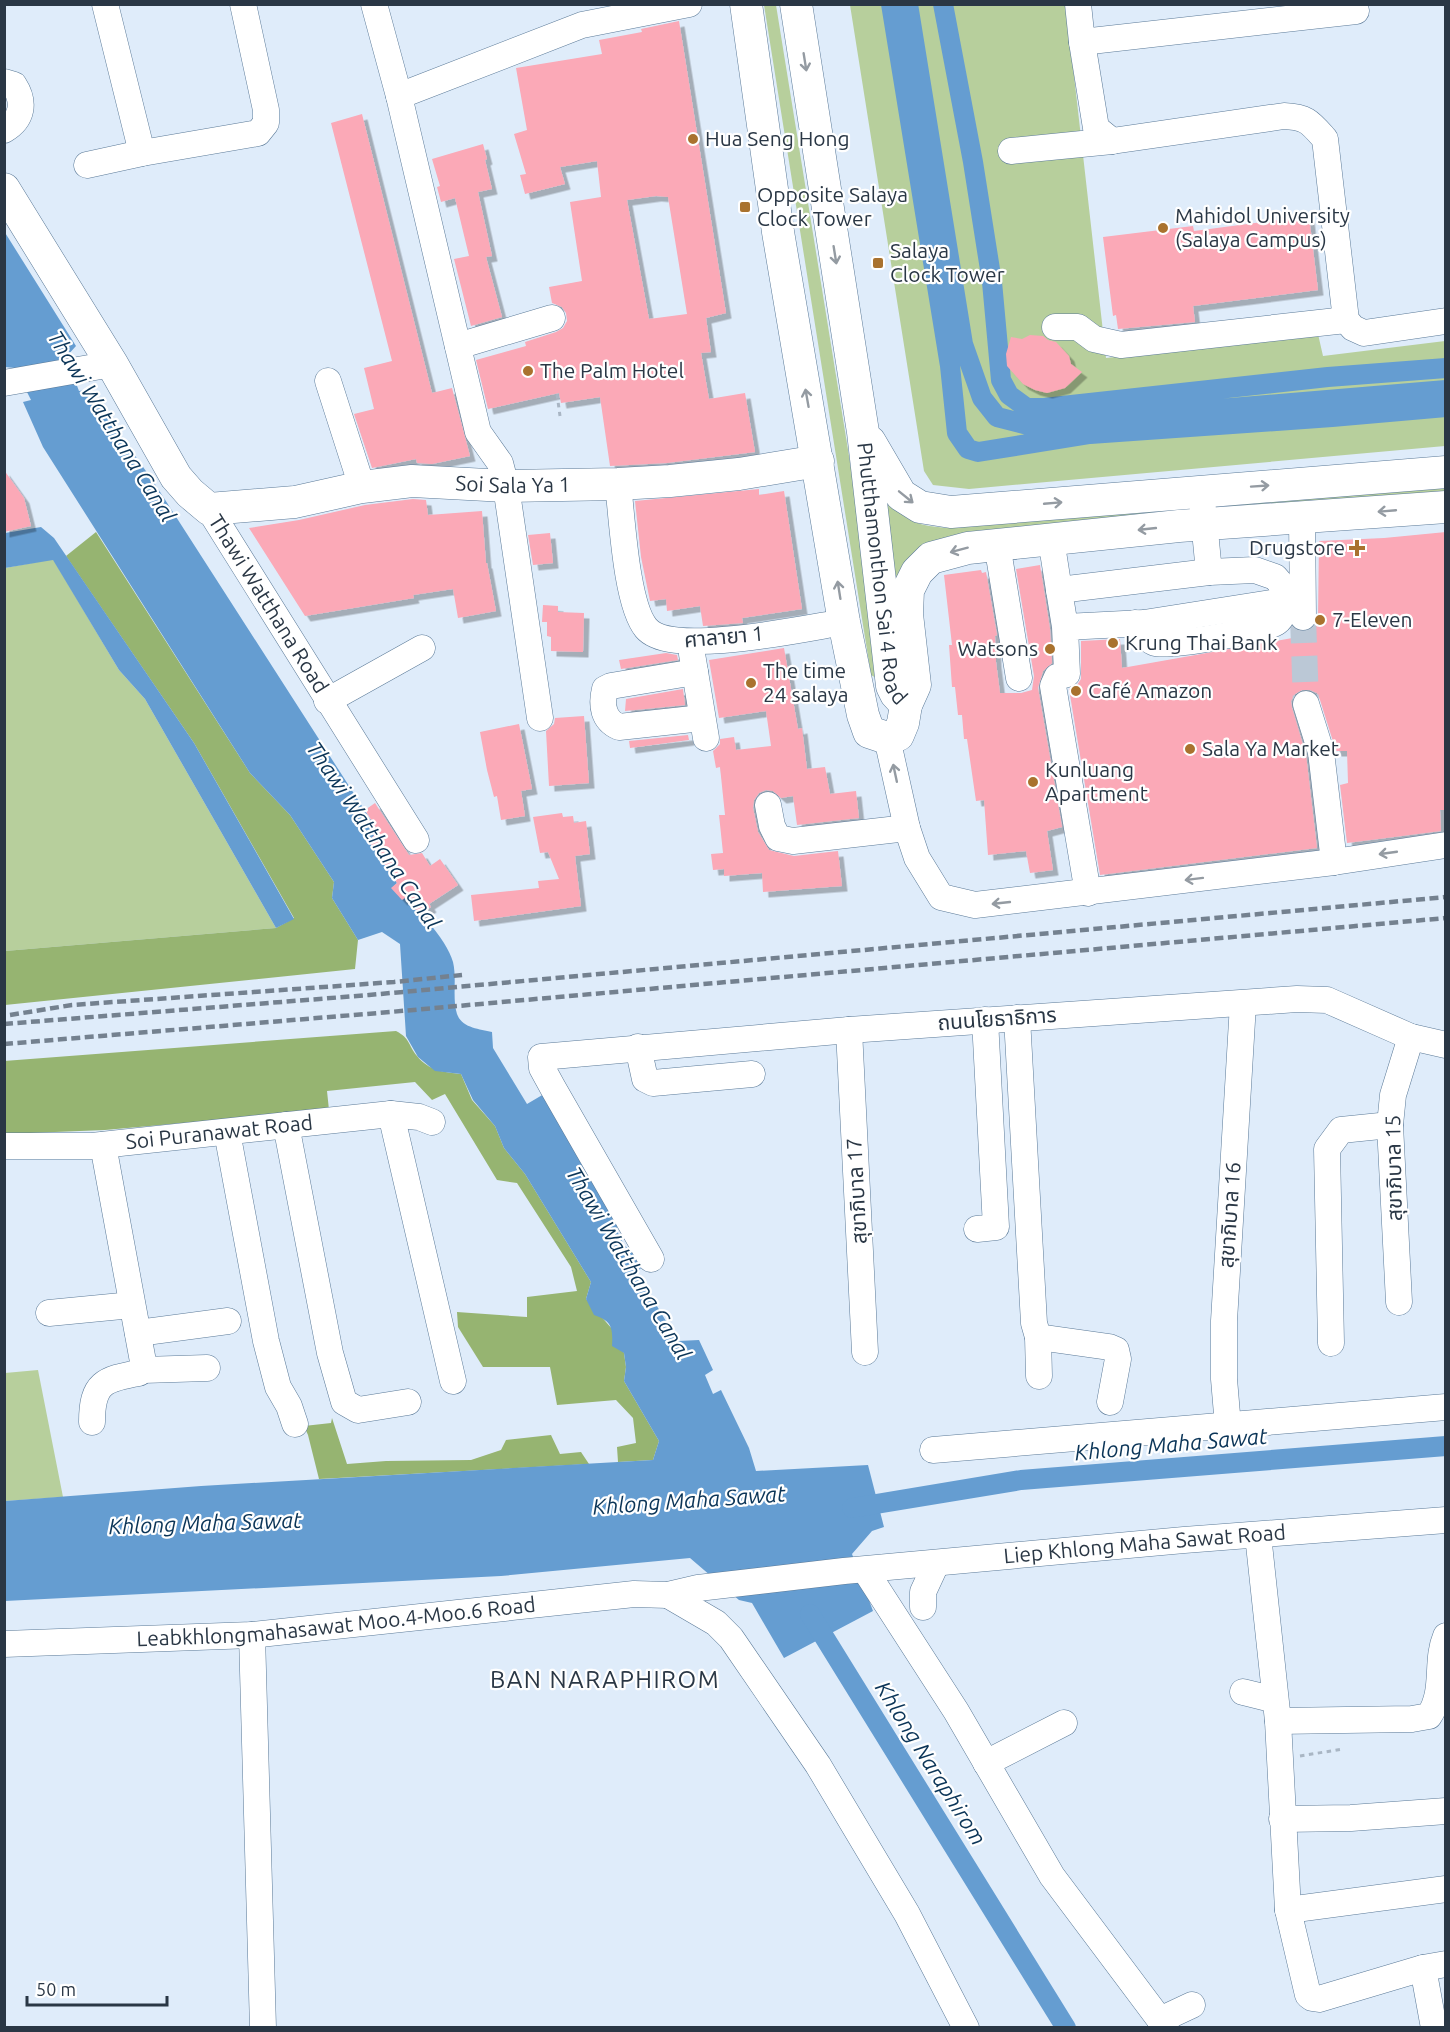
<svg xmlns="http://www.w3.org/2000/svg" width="1450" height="2032" font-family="Ubuntu,'Noto Sans Thai',sans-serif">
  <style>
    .green { fill: #b7cf9c }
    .forest { fill: #96b471 }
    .water { fill: #659dd1 }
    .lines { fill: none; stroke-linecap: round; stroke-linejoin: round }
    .canal { stroke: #659dd1; stroke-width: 20 }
    .building { fill: #fba9b7; fill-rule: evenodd; filter: url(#shadow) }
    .minor-tunnel { stroke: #bbc8d6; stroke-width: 26; stroke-dasharray: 26 13; stroke-linecap: butt }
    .minor-casing { stroke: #5b7a98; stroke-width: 27 }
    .major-casing { stroke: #5b7a98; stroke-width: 33 }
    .path { stroke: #a9b6c4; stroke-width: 3; stroke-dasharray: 4.5 4.5; stroke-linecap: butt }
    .minor { stroke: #fff; stroke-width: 26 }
    .major { stroke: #fff; stroke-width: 32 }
    .rail { stroke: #74818f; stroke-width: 4.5; stroke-dasharray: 9 4.5; stroke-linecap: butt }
    .oneway { stroke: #949ba2 }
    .poi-dot { fill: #a9722e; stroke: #fff; stroke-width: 2 }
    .labels { text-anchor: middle; stroke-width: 4.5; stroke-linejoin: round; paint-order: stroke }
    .poi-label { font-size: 21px; fill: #2a3745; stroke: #fff; text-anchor: start }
    .street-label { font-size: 21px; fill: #2a3745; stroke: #fff }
    .water-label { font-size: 22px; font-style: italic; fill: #0b3558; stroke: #fff }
    .quarter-label { font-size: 24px; letter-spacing: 1.5px; fill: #2a3745; stroke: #fff }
  </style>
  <defs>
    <filter id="shadow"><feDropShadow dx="5.5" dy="5.5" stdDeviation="0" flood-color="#0004"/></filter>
  </defs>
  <rect width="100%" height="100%" fill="#dfecfa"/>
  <path class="green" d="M764 5H776L884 672 878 679 871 675Z
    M850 5H1066L1106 358 1318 334 1323 356 1445 341V446L969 489 933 485 924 471Z
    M1445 483V495L1227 510 1225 504Z
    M885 488C901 520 911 525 947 528L1177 502 1184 507V512L950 536 931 542 915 553 898 595 886 532Z
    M53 559 119 670 145 699 276 928 5 951V568Z
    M38 1370 63 1497 5 1501V1373Z"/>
  <path class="forest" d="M96 532 250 773 290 815 334 882 332 898 358 940 355 969 5 1005V951L276 928 294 918 194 743 66 556Z
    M396 1031C410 1038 408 1045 417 1056 429 1071 444 1072 461 1074L472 1100 495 1126 504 1148 525 1174 591 1282 586 1299 613 1330 624 1353 626 1367 624 1381 659 1441 653 1460 618 1462 617 1447 636 1443 633 1418 616 1400 557 1405 550 1367H483L458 1327 457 1312 527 1317V1297L577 1291 571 1267 517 1183 497 1180 445 1094 432 1100 415 1082 327 1091 329 1110 105 1130 5 1134 4 1061Z
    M332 1418 347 1464 386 1461 471 1460 501 1450 506 1440 551 1435 560 1454 581 1452 589 1464 319 1479 308 1435 304 1426 331 1423Z"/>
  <path class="water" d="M4 231 76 346 66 357 79 391 92 389 116 429 153 481 378 831 369 841 397 883 392 888C412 901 447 939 453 962 457 979 452 998 457 1014 462 1028 479 1029 492 1032L493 1048 527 1104 544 1094 620 1223 616 1229 624 1245 645 1263 637 1273 678 1341 699 1340 713 1370 705 1375 713 1394 721 1390 749 1448 756 1471 868 1465 884 1527 872 1531 852 1554 873 1611 784 1658 752 1603 739 1600 690 1558 501 1576 5 1601V1501L201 1486 653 1460 659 1441 624 1381 626 1367 624 1353 612 1346C613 1328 612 1321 594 1315L586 1299 591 1282 525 1174 504 1148 495 1126 473 1100 461 1074 435 1071 418 1057 406 1036 400 944 382 932 358 940 332 898 334 882 290 815 250 773 43 447 23 402 31 400 15 368 5 367Z
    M41 527 54 538 194 743 294 919 276 928 145 699 119 670 53 560 5 568V533Z"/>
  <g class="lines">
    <path class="canal" d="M891 4 950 366 957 433 968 449 978 452 1090 434 1332 417 1446 407
      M908 4 963 344 982 398 997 417 1028 425 1446 390
      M943 4 973 162 992 282 1001 380 1009 395 1027 408H1044L1328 377 1446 368
      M852 1508 1021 1480 1446 1446
      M810 1614 1066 2028"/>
  </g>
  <path class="building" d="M679 21 726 313 706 318 711 352 701 353 709 399 745 393 755 452 667 463 610 466 600 397 561 403 559 393 488 409 476 360 526 346 525 342 556 332 563 328 567 321 566 313 562 307 552 303 549 287 582 281 570 202 601 197 597 161 560 167 565 184 525 194 520 175 526 174 514 134 527 130 516 68 602 54 599 40 642 32 641 29ZM656 196 668 197 687 314 649 319 627 200Z
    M362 114 432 393 452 388 470 456 432 464 417 463 416 459 372 468 354 414 374 409 364 368 392 361 331 123Z
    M483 144 487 159 485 160 492 189 478 192 492 256 486 257 502 317 471 326 454 259 469 256 455 198 441 202 437 187 440 186 432 159Z
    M1309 216 1318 290 1193 306 1195 322 1118 329 1116 315 1113 316 1103 237 1193 226 1194 231Z
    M1030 335 1043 336 1048 340 1056 342 1069 356 1071 364 1082 372 1065 388 1047 393 1035 390 1023 384 1007 366 1006 354 1011 337 1022 339Z
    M4 470 24 498 31 526 4 532Z
    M759 489V495L784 491 802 609 742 618 743 623 703 626 700 606 667 611 666 599 650 601 641 557 635 501Z
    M413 499 426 500 428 515 482 511 486 563H487L496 611 458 618 453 589 413 595 414 598 305 616 249 528 299 520 365 505Z
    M1446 532V810H1440L1441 831 1347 843 1340 785 1348 783 1347 751H1336L1320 700 1317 693 1310 690H1302L1295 694 1291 701 1292 708 1306 755 1317 848 1100 875 1069 689 1077 685 1081 679V641L1120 639 1122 668 1298 637 1297 630 1304 632 1311 630 1316 625 1318 617 1319 541 1384 538Z
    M550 533 553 563 533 565 528 535Z
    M1040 565 1050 629 1052 663 1043 671 1038 688 1062 827 1047 831 1053 870 1030 873 1026 851 988 855 984 800 976 801 967 739H964L962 715H958L955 687H952L949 645H952L944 575 981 570 982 573 986 572 997 635 995 636 996 662 1000 693H1021L1032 690 1034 676 1016 569Z
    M543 605 558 606V612L584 613 583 652 551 651V637L547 636V622H542Z
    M784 648 798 729 802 728 807 769 825 767 830 794 856 791 859 818 797 825 793 796 781 798 773 791 766 790 759 793 754 800 753 808 758 832 769 850 794 856 838 851 842 886 763 892 762 873 724 876V869L713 870 711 854 723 853 719 815H725L720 767 716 768 713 751 720 744V739L734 737 736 750 771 746 766 711 719 718 709 660Z
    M666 653 677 655 678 660 621 669 619 660Z
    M683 689 685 705 625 711 626 699Z
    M584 716 589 783 549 786 546 731 554 724 555 718Z
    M519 724 532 789 521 791 525 816 501 820 497 796 494 797 487 770 480 732Z
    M688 735 689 740 630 748 629 741Z
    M375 803 409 855 422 853 430 866 440 859 458 885 429 904 431 907 419 914 406 897 402 900 391 888 397 883 369 841 378 831 365 810Z
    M562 813 563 817 573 816 574 823 586 821 590 854 575 856 581 906 474 921 471 895 539 888 538 881 559 879 548 852 540 853 533 817Z"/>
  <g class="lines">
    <path class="minor-tunnel" d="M1303 617 1306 704"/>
    <defs>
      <g id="minor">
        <path d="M105 4 142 153"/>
        <path d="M374 4 399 96 478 432 500 463 506 486 540 718"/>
        <path d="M1078 4 1082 42 1096 128 1112 141"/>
        <path d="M1082 42 1356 11"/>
        <path d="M4 82 14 85C25 102 23 119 4 130"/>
        <path d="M399 96 582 25 689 4"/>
        <path d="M1011 151 1112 141 1284 116C1307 117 1310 122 1325 139L1346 320 1353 328 1364 333 1446 321"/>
        <path d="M87 165 142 153 258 133 266 123V110L243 4"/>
        <path d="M1055 327H1078L1094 339 1121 345 1346 320"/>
        <path d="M458 346 552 318"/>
        <path d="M328 381 362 487"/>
        <path d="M4 383 112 364"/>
        <path d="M618 484C622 517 626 604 646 628 671 658 806 628 844 622"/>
        <path d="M1201 490 1209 572"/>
        <path id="s1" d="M209 509 416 840"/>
        <path d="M1302 518 1303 617"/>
        <path d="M1051 539 1059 590"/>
        <path d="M997 544 1019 678"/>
        <path d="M1135 623C1141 631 1145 639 1155 643 1167 647 1266 631 1277 622 1284 617 1283 609 1284 601"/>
        <path d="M1065 627 1144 623 1284 601 1282 585 1275 577 1255 570 1209 572 1059 590 1065 627 1067 674 1057 677 1053 686 1088 893"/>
        <path d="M692 654 706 738"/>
        <path d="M695 672 611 686 605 689C601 705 603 720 619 727L702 718"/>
        <path d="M327 701 422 648"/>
        <path d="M1306 704 1321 752 1334 862"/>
        <path d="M887 738 907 828 917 858 941 897 975 905 1334 862 1446 845"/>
        <path d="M768 805 772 826 778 838 793 841 907 828"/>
        <path d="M1017 1018 1034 1323 1038 1337 1109 1347 1116 1350 1118 1359 1110 1402"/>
        <path d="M849 1030 865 1352"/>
        <path d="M638 1047 645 1079 653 1083 752 1074"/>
        <path d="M391 1114 453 1381"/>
        <path d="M286 1125 330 1353 344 1402 358 1410 408 1402"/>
        <path d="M227 1132 266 1341 278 1387 289 1406 295 1424"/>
        <path id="s2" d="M4 1146H92L391 1114 419 1117 432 1122"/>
        <path d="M977 1229 996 1227 985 1020"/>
        <path d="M651 1259 553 1088 542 1068 541 1057 849 1030 1297 999 1327 1000 1411 1037 1446 1045"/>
        <path d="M1399 1302 1390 1125 1393 1095 1411 1037"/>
        <path d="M49 1313 132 1305"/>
        <path d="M138 1333 228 1321"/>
        <path d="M1038 1337 1039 1376"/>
        <path d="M1331 1343 1327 1149 1341 1130 1390 1125"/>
        <path d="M143 1370 207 1368"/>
        <path d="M92 1422C92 1383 104 1379 139 1373L144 1367 103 1145"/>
        <path d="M1228 1426 1224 1379V1321L1243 1004"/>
        <path d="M933 1450 1446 1407"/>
        <path d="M1258 1535 1278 1721 1288 1910 1308 1995 1312 1998 1319 1999 1423 1968 1446 1964"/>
        <path d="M865 1570 956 1711 1052 1876 1166 2028"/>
        <path d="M668 1595 716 1623 731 1638 818 1765 907 1914 966 2028"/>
        <path d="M923 1607V1592L936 1564"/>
        <path d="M252 1635 263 2028"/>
        <path id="s3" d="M4 1644 252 1635 634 1594 668 1595 698 1588 844 1571 1184 1540 1446 1520"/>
        <path d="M1243 1692 1275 1700"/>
        <path d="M1278 1721 1412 1719 1429 1716C1446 1690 1435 1662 1446 1636"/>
        <path d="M986 1763 1064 1723"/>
        <path d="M1282 1819 1351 1818 1446 1811"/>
        <path d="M1288 1910 1446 1889"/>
        <path d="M1423 1968 1434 2028"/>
        <path d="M1160 2020 1192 2005"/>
      </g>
      <g id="major">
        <path d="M746 4 778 232 844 622 863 715 869 732 887 738 898 735 903 723 906 705 915 685 907 614 908 590 917 572 931 558 968 548 1179 526 1446 507"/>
        <path id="s4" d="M796 4 863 432 892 686 896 694 906 705"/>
        <path id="s5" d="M4 189 112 364 176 477 190 493 209 509 295 502 362 487 412 481 506 486 618 484 670 481 739 474 818 461"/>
        <path d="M870 442 901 495 920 507 951 512 1446 472"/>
      </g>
    </defs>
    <use href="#minor" class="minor-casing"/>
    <use href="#major" class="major-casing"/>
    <path class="path" d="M557 394 560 416
      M1300 1756 1343 1749"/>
    <use href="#minor" class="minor"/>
    <use href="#major" class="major"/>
    <path class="rail" d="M10 1015 72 1005 394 982 462 975
      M4 1024 369 995 1446 897
      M4 1044 390 1012 1446 918"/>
  </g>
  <defs><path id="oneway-shaft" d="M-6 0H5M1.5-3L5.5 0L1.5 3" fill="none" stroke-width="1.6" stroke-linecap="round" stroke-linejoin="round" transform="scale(1.5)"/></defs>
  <g class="oneway">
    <use href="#oneway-shaft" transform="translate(805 62) rotate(81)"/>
    <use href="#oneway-shaft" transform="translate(835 255) rotate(81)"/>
    <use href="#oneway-shaft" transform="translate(807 398) rotate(-100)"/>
    <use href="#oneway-shaft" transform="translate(1260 486) rotate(-4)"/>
    <use href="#oneway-shaft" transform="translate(906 497) rotate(39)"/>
    <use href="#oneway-shaft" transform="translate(1053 503) rotate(-5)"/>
    <use href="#oneway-shaft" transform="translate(1387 511) rotate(175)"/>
    <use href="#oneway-shaft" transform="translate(1147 529) rotate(174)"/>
    <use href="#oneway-shaft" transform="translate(959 550) rotate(165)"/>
    <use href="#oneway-shaft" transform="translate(839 590) rotate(-99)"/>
    <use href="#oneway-shaft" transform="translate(895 773) rotate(-102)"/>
    <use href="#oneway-shaft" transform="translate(1388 853) rotate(172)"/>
    <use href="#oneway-shaft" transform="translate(1194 879) rotate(173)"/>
    <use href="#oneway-shaft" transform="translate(1001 903) rotate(174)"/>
  </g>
  <g class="poi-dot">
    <circle cx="693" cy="139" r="6"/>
    <rect x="739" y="201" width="12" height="12" rx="3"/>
    <circle cx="1163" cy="228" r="6"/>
    <rect x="872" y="257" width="12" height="12" rx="3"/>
    <circle cx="528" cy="371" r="6"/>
    <path d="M1354 539h6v6h6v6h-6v6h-6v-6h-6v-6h6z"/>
    <circle cx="1320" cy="620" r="6"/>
    <circle cx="1113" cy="643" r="6"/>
    <circle cx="1050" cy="649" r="6"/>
    <circle cx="751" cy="683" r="6"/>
    <circle cx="1076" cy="691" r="6"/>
    <circle cx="1190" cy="749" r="6"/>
    <circle cx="1033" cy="782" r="6"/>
  </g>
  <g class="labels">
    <g class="poi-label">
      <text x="705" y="146">Hua Seng Hong</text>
      <text x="757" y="202">Opposite Salaya<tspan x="757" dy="24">Clock Tower</tspan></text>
      <text x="1175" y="223">Mahidol University<tspan x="1175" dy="24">(Salaya Campus)</tspan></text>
      <text x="890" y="258">Salaya<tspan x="890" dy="24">Clock Tower</tspan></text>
      <text x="540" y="378">The Palm Hotel</text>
      <text x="1345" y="555" text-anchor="end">Drugstore</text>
      <text x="1332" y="627">7-Eleven</text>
      <text x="1125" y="650">Krung Thai Bank</text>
      <text x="1038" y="656" text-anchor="end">Watsons</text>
      <text x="763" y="678">The time<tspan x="763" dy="24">24 salaya</tspan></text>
      <text x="1088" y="698">Café Amazon</text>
      <text x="1202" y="756">Sala Ya Market</text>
      <text x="1045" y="777">Kunluang<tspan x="1045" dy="24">Apartment</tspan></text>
    </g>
    <g class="street-label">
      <text dy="7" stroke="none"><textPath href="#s5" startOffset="688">Soi Sala Ya 1</textPath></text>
      <text dy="7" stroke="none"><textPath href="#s4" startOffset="576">Phutthamonthon Sai 4 Road</textPath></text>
      <text dy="7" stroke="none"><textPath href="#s1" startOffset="112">Thawi Watthana Road</textPath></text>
      <text transform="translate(724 637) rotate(-5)" y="7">ศาลายา 1</text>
      <text transform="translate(997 1019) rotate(-4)" y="7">ถนนโยธาธิการ</text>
      <text dy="7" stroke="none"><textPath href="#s2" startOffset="216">Soi Puranawat Road</textPath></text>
      <text transform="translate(1394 1168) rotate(-91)" y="7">สุขาภิบาล 15</text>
      <text transform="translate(857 1191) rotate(-93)" y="7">สุขาภิบาล 17</text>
      <text transform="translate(1230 1215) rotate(-86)" y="7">สุขาภิบาล 16</text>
      <text dy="7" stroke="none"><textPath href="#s3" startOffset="1146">Liep Khlong Maha Sawat Road</textPath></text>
      <text dy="7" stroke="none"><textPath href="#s3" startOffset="333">Leabkhlongmahasawat Moo.4-Moo.6 Road</textPath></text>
    </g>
    <g class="water-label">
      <text transform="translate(112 426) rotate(58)" y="8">Thawi Watthana Canal</text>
      <text transform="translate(374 835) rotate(56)" y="8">Thawi Watthana Canal</text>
      <text transform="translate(629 1263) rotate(59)" y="8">Thawi Watthana Canal</text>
      <text transform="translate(1171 1444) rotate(-5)" y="8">Khlong Maha Sawat</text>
      <text transform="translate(689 1500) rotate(-4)" y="8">Khlong Maha Sawat</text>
      <text transform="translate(205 1523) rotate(-2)" y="8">Khlong Maha Sawat</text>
      <text transform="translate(931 1763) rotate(58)" y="8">Khlong Naraphirom</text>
    </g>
    <g class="quarter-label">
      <text x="605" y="1688">BAN NARAPHIROM</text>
    </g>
  </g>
  <rect width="1450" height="2032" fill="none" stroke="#2a3745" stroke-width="12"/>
  <path d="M27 1996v9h140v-9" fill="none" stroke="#2a3745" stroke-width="3"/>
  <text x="36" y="1996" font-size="18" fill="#2a3745" stroke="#ffffff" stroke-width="4.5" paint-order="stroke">50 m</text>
</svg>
